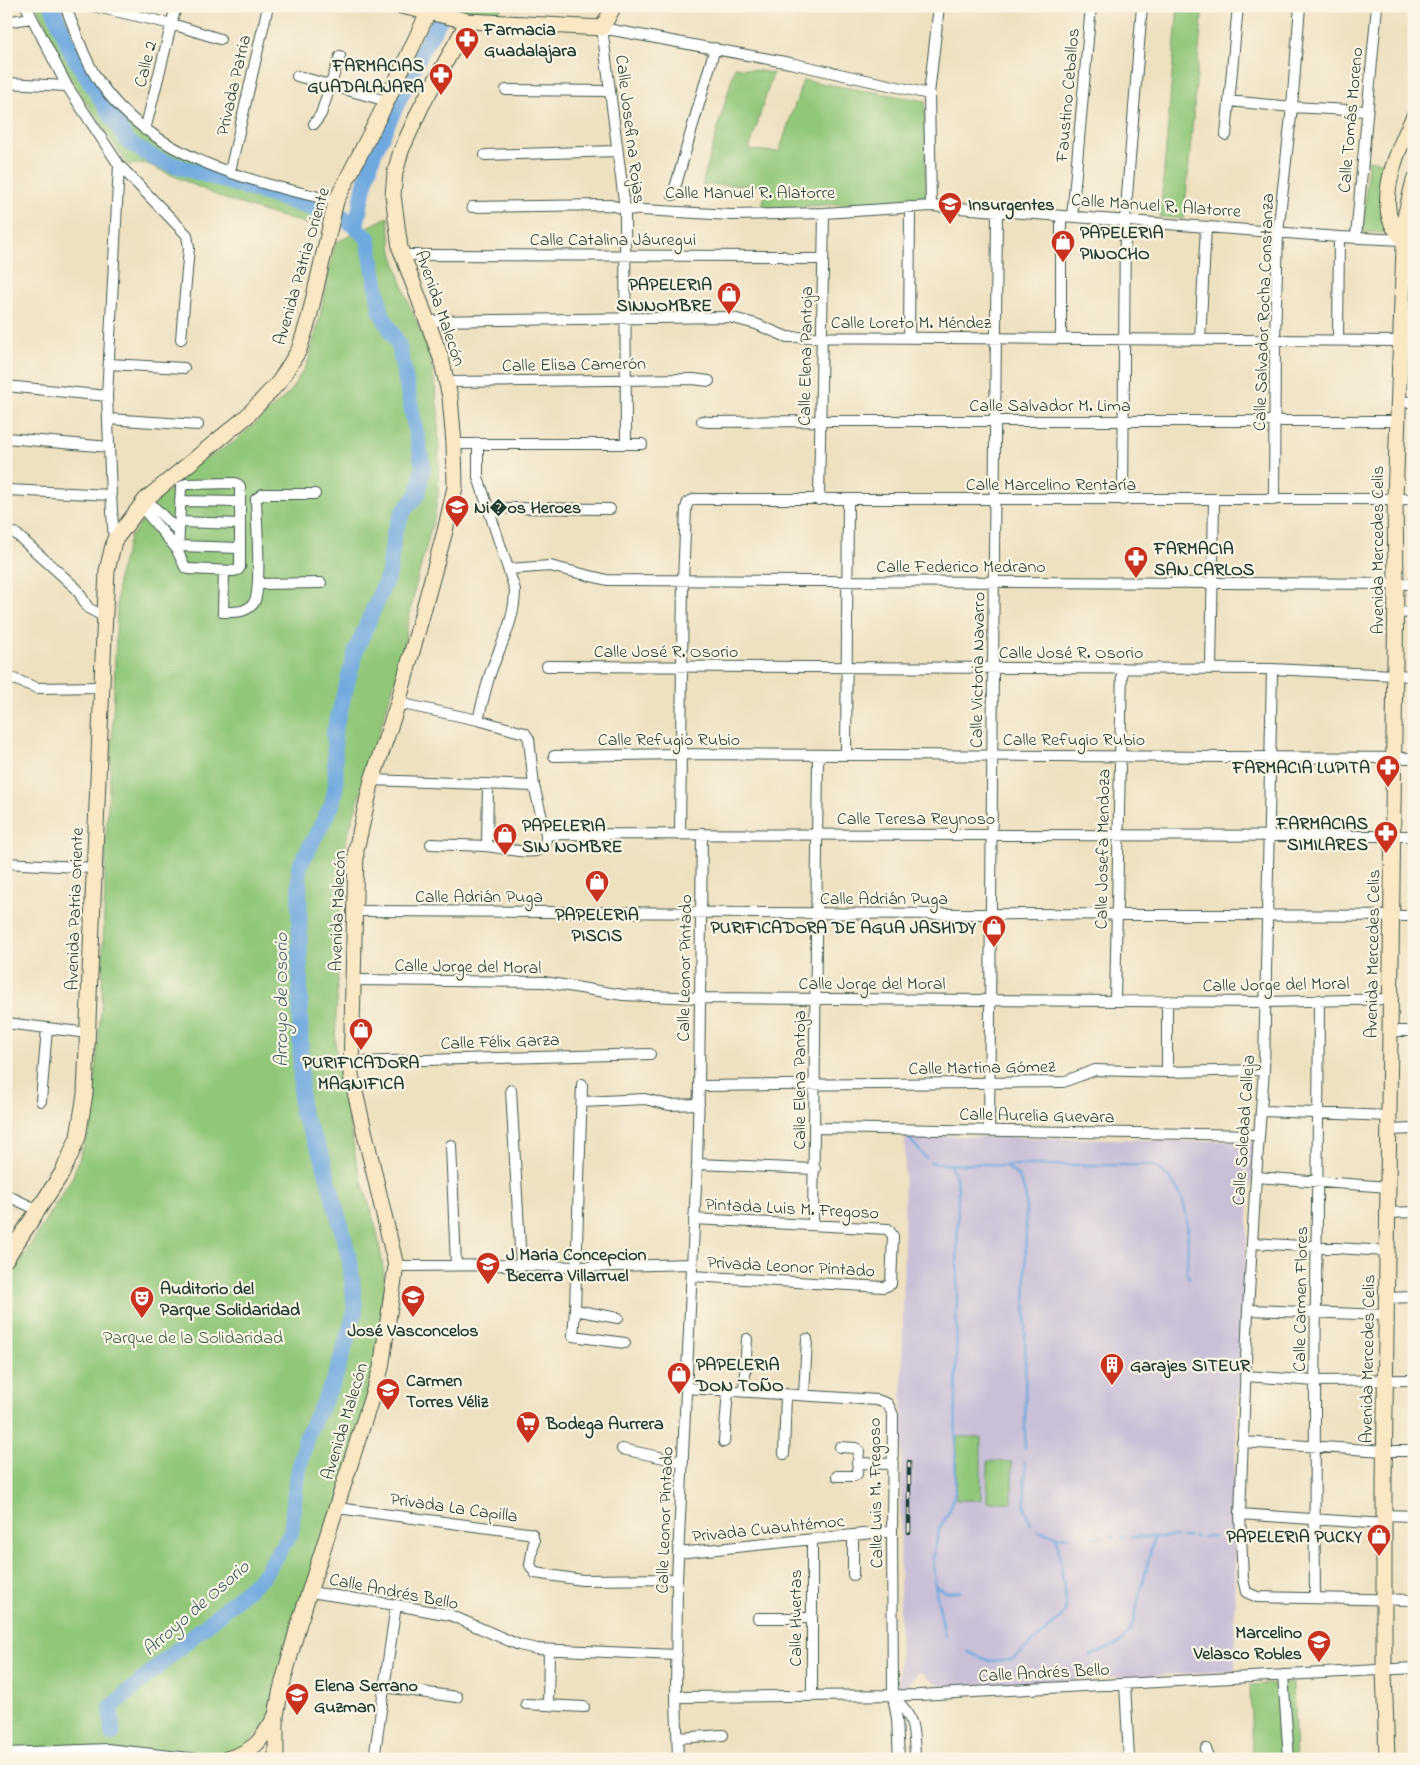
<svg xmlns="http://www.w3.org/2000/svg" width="1420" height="1765" font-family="'Indie Flower',sans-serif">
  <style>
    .industrial { fill: #c9bfd7 }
    .green { fill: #90c779; stroke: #588256 }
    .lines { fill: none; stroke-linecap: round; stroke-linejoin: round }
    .stream { stroke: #70a9df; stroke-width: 2.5 }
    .river { stroke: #70a9df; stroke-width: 16 }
    .street-casing { stroke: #3e5649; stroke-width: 12 }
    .secondary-casing { stroke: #3e5649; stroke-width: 17 }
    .street { stroke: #fff; stroke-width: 10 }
    .secondary { stroke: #fae7c3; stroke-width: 15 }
    .rail-casing { stroke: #1f3d34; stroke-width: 4.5 }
    .rail { stroke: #fcf5e5; stroke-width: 2.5; stroke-dasharray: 8; stroke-linecap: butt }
    .labels { text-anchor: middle; stroke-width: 4.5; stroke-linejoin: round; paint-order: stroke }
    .poi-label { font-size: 18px; font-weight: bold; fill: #1f3d34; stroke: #fcf5e5; text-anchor: start }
    .street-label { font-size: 18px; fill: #1f3d34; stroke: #fcf5e5 }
    .park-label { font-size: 18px; fill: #3b6045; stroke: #fcf5e5 }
    .water-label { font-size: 19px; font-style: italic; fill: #375d67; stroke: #fcf5e5 }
  </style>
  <rect width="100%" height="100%" fill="#fcf5e5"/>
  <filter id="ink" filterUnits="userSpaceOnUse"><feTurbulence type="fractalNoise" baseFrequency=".02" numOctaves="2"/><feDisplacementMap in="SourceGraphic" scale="10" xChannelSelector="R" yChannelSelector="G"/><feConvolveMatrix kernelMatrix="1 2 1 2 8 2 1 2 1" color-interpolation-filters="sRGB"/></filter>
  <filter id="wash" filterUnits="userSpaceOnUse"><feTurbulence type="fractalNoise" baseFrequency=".0096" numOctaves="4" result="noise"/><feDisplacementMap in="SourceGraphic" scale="20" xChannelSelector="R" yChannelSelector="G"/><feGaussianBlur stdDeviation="1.12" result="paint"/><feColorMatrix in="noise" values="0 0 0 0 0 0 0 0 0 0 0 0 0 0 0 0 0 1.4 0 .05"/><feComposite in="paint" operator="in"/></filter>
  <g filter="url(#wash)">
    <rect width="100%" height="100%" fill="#eee1c0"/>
    <path class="industrial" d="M905 1135 1258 1142 1249 1198 1234 1480 1235 1671 942 1687 919 1671 907 1688H899Z"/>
    <path class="green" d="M37 6H60L94 79 133 129 153 141 219 171 326 202 319 227 268 213 225 199 145 163 128 165 66 72Z
      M454 6H502L498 15 468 14 452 10Z
      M1178 6H1203L1184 219 1160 217Z
      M735 67 773 73 749 150 779 152 803 80 925 101 926 199 761 209 768 185H702Z
      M1368 160 1383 162C1378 186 1380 209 1385 233L1363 232Z
      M388 217 392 252 408 302 430 352 438 409 439 464 438 496 435 514 416 584 399 667 344 847 341 895 335 1044 356 1160 377 1232 382 1261 385 1280 383 1350 276 1716 232 1759H6V1284L73 1176 92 1121 102 994 106 834 112 744 118 578 130 538 159 499 200 462 233 443 290 392 308 362 320 316 335 243Z
      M957 1437H981V1500H956Z
      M988 1461 1012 1462V1502H987Z
      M1293 1683 1296 1759H1252L1250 1685Z"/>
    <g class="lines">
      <path class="stream" d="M907 1136 926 1158
        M930 1162C948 1167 969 1163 987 1164 994 1164 1001 1168 1007 1165H1151C1159 1167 1164 1173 1169 1178 1194 1204 1187 1242 1187 1274L1189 1278
        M1006 1167C1019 1173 1024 1185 1026 1199L1025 1447
        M1025 1463V1509L1031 1524
        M1038 1530 1057 1537 1070 1536
        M1092 1537H1105
        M1111 1537H1115
        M1121 1537H1125
        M1130 1537H1177
        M1182 1537H1188
        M1193 1537H1197
        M1202 1537H1214
        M936 1586 945 1592 960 1591
        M945 1636 935 1586 933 1558 939 1529 950 1510 955 1490 958 1186 955 1174 949 1164
        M968 1652 990 1661 1013 1659 1061 1618 1066 1608V1602L1057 1537
        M1090 1656 1120 1643 1131 1630 1154 1537"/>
      <path class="river" d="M52 6 71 52 128 142 156 159 318 210
        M356 227 364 187 374 153 424 47 448 6
        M112 1734 111 1707 263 1576 291 1533 296 1482 307 1435 335 1378 355 1312 350 1261 322 1156 301 1111 299 867 332 805 336 784 334 732 356 650 389 573 394 533 403 512 418 494 423 467 399 346 381 312 368 238 342 216"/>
    </g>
  </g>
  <g filter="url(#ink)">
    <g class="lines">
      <defs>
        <path id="street" d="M26 6 67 86 119 165 187 235 189 248 181 339
          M65 6C76 31 84 60 100 83 152 158 251 182 336 201
          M93 6 172 24 220 39
          M6 22 31 18
          M297 76 387 101
          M6 83 67 86
          M506 90 609 91
          M1229 101 1292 107 1367 111
          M314 124 321 114 340 56
          M145 130 176 6
          M1226 135 1238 6
          M485 155 617 151
          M230 171 268 6
          M673 195 715 48
          M931 206 929 94 939 6
          M472 207 610 205 625 209 731 215 824 213 931 206 1339 237 1404 240
          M1072 217 1091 6
          M1356 237 1377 6
          M403 255 783 256 790 259H823
          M427 321 729 317 756 324 787 337 1400 341
          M1400 325 1414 324
          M909 338 910 207
          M1061 339V216
          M1200 339 1206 227
          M1338 340 1339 237
          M109 364 184 368
          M447 382 693 379 709 381
          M6 386 107 396
          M1398 402H1414
          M108 419 198 425
          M702 421 708 422 820 421H1397
          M6 438 109 447
          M478 443V477L515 590C515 620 501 644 491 671 486 687 482 704 478 720
          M454 444H642
          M626 444 625 209 602 28 790 63 929 94
          M8 490 111 495
          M146 499 179 532
          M819 500 824 213
          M1123 500 1125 221 1142 6
          M1274 500 1275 340 1278 233 1292 107 1300 6
          M180 501 240 502
          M140 505 176 548 185 567 189 569 234 571 238 570 240 567V487L239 485 235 483 186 484 181 487 178 552
          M488 508 610 509
          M180 522 240 524
          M15 533 77 589 88 608 105 617
          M114 541 111 495 107 396 119 165
          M179 546 240 548
          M509 569 550 566 607 580 1414 584
          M224 571 223 612C234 612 245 613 253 604 263 593 256 517 256 499L263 494H315
          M258 584 321 583
          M1396 613 1414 612
          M547 666 1272 669 1414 676
          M1211 668 1214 500
          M1272 669 1264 1070 1256 1177 1248 1310 1240 1514 1243 1579 1246 1592 1257 1597 1414 1600
          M11 678 37 688 102 687
          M398 703 478 720 517 731 525 733 529 739 534 786 546 834C546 841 546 848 539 850 525 855 500 847 485 846 467 845 449 845 431 844
          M846 755 848 500
          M554 756 681 754 1414 758
          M372 780 534 786
          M680 833 683 581 686 508 688 502 695 499H1414
          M546 834 1414 836
          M487 846 488 784
          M6 863 94 868
          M355 911 1414 916
          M353 980 544 982 623 995 699 998 1266 1002 1391 999
          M1115 1001 1122 668
          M6 1023 88 1033
          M1390 1031H1414
          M352 1062 650 1054
          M1167 1072V1001
          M582 1084 575 1310 618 1318
          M699 1086 1063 1082 1095 1070 1167 1072 1264 1070
          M511 1090 521 1265
          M41 1101 47 1028
          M582 1102 645 1099 669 1105 699 1104
          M1261 1111 1389 1116
          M815 1128 1259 1135
          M989 1130 997 211
          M1389 1130 1414 1129
          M451 1145 456 1265
          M697 1164 815 1169
          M1256 1177 1388 1187
          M6 1195 38 1210
          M1388 1213 1414 1212
          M813 1225 818 755
          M1252 1243 1387 1251
          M396 1266 521 1265 576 1267 692 1264
          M692 1276 884 1287 891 1284 893 1236 888 1229 694 1219
          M1387 1298 1414 1297
          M575 1310 573 1336 625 1343
          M1248 1310 1386 1315
          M1245 1376 1315 1381 1414 1380
          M686 1388 877 1400 888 1404 893 1415 892 1531 893 1696 897 1719 899 1759
          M744 1391 747 1339
          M804 1395 807 1339
          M724 1442 728 1390
          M1242 1442 1385 1451H1414
          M622 1449 683 1462
          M784 1454 786 1394
          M857 1463 892 1464
          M837 1476H854L857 1474 859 1451 856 1448 840 1447
          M337 1508 527 1533 532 1534 534 1541 530 1565 535 1573 582 1580 677 1579
          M1240 1514 1384 1524
          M1384 1515 1414 1516
          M812 1540V1696
          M678 1553 892 1531
          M853 1575V1535
          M310 1592 396 1605 450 1615 519 1645 537 1649 677 1655
          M1315 1598C1313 1399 1318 1200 1319 1000
          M758 1618H811
          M1283 1675 1289 1759
          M1125 1684 1129 1759
          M384 1687 457 1697
          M893 1696C915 1717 914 1730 915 1759
          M676 1697 919 1695 1414 1668
          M526 1704 584 1707
          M548 1705 549 1651
          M678 1738 723 1735
          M1206 1749 1208 1759
          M6 1753 107 1749 198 1759
          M374 1759 396 1605
          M678 1759 676 1697 677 1579 697 1164 699 1086 702 833"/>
        <path id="secondary" d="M401 6 468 21 602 28 614 6
          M1404 240C1400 235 1395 230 1392 224 1378 193 1400 144 1414 116
          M6 1259 62 1173 70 1156 78 1137 85 1094 104 634 107 571 114 541 146 499 246 417 279 382 299 350 309 318 336 201 387 101 431 6
          M227 1759C255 1751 261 1741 275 1717
          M276 1759V1716L280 1693 297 1630 381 1368 396 1266 351 1075 356 850 372 780 398 703 445 531 455 487 454 444 450 397 441 358 400 248 393 195 395 173 401 151 421 107 468 21
          M1387 1759 1384 1670V1483L1396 585 1395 499 1405 217 1414 180"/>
      </defs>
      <use href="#street" class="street-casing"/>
      <use href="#secondary" class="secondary-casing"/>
      <use href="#street" class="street"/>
      <use href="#secondary" class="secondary"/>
      <defs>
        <path id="rail" d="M909 1532V1462"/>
      </defs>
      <use href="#rail" class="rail-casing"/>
      <use href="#rail" class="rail"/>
    </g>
  </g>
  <defs>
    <symbol id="pharmacy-pin" viewBox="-11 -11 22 30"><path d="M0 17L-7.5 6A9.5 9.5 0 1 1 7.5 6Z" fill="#c8321e" stroke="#fcf5e5"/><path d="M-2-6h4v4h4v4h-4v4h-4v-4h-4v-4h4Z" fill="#fff"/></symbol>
    <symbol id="school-pin" viewBox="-11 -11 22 30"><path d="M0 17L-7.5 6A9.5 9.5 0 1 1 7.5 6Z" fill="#c8321e" stroke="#fcf5e5"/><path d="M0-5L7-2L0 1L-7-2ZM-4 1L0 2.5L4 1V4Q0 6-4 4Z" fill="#fff"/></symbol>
    <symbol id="shop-pin" viewBox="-11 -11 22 30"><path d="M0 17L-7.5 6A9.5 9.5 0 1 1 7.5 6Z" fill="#c8321e" stroke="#fcf5e5"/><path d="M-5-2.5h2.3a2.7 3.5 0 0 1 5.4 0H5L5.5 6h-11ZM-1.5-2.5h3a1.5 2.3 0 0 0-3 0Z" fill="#fff"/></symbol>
    <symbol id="theatre-pin" viewBox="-11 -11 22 30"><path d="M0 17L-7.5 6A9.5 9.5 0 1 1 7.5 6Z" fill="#c8321e" stroke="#fcf5e5"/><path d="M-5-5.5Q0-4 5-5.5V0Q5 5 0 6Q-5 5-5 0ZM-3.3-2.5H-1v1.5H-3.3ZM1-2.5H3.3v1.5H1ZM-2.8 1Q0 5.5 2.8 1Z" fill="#fff"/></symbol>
    <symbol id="building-pin" viewBox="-11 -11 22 30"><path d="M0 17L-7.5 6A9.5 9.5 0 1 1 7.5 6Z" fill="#c8321e" stroke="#fcf5e5"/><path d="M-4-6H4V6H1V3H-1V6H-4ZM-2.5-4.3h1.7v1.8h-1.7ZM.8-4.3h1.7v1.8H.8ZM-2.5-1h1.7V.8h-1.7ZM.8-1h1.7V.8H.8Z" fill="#fff"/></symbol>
    <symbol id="supermarket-pin" viewBox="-11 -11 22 30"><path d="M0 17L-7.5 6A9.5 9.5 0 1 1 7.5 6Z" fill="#c8321e" stroke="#fcf5e5"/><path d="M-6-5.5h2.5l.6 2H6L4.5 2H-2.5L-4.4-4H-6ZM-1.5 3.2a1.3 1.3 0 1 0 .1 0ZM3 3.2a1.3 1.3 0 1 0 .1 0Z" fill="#fff"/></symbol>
  </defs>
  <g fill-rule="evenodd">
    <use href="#pharmacy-pin" x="453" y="25" width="28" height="38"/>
    <use href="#pharmacy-pin" x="427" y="61" width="28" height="38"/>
    <use href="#school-pin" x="936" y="190" width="28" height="38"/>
    <use href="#shop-pin" x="1049" y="228" width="28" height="38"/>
    <use href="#shop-pin" x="715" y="280" width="28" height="38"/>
    <use href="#school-pin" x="443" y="493" width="28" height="38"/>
    <use href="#pharmacy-pin" x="1122" y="544" width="28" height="38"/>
    <use href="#pharmacy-pin" x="1374" y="753" width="28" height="38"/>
    <use href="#pharmacy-pin" x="1372" y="819" width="28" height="38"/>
    <use href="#shop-pin" x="491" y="821" width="28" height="38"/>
    <use href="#shop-pin" x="583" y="868" width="28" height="38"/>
    <use href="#shop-pin" x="980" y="913" width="28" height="38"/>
    <use href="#shop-pin" x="347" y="1016" width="28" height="38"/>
    <use href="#school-pin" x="474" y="1250" width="28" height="38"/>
    <use href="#school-pin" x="399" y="1283" width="28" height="38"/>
    <use href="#theatre-pin" x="128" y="1284" width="28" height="38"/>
    <use href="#building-pin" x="1098" y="1351" width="28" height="38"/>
    <use href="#shop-pin" x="665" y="1360" width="28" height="38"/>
    <use href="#school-pin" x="374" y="1376" width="28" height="38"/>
    <use href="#supermarket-pin" x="514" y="1409" width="28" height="38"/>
    <use href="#shop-pin" x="1365" y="1522" width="28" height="38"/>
    <use href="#school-pin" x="1305" y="1628" width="28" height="38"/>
    <use href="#school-pin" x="283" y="1681" width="28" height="38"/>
  </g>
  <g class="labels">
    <g class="poi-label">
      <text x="484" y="35">Farmacia<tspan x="484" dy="21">Guadalajara</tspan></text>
      <text x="424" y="71" text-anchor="end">FARMACIAS<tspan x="424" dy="21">GUADALAJARA</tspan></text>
      <text x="968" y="210">Insurgentes</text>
      <text x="1080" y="238">PAPELERIA<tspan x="1080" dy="21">PINOCHO</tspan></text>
      <text x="712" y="290" text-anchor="end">PAPELERIA<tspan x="712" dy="21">SINNOMBRE</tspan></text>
      <text x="474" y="513">Ni�os Heroes</text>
      <text x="1154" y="554">FARMACIA<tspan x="1154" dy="21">SAN CARLOS</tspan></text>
      <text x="1370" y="773" text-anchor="end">FARMACIA LUPITA</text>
      <text x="1368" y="829" text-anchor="end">FARMACIAS<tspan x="1368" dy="21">SIMILARES</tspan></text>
      <text x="522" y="831">PAPELERIA<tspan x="522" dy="21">SIN NOMBRE</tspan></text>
      <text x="597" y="920" text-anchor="middle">PAPELERIA<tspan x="597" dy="21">PISCIS</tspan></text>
      <text x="976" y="933" text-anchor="end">PURIFICADORA DE AGUA JASHIDY</text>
      <text x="361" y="1068" text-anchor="middle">PURIFICADORA<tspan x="361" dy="21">MAGNIFICA</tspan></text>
      <text x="506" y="1260">J Maria Concepcion<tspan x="506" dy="21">Becerra Villarruel</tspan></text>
      <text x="160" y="1294">Auditorio del<tspan x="160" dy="21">Parque Solidaridad</tspan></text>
      <text x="413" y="1336" text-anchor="middle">José Vasconcelos</text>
      <text x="696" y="1370">PAPELERIA<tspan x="696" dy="21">DON TOÑO</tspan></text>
      <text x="1130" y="1371">Garajes SITEUR</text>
      <text x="406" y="1386">Carmen<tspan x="406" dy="21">Torres Véliz</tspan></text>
      <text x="546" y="1429">Bodega Aurrera</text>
      <text x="1362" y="1542" text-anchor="end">PAPELERIA PUCKY</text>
      <text x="1302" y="1638" text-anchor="end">Marcelino<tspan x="1302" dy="21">Velasco Robles</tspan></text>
      <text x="314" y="1691">Elena Serrano<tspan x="314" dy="21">Guzman</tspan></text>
    </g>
    <g class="street-label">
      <text transform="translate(145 64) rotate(-76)" y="6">Calle 2</text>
      <text transform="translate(233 85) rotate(-77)" y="6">Privada Patria</text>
      <text transform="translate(1067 95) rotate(-85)" y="6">Faustino Ceballos</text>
      <text transform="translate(1350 120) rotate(-85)" y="6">Calle Tomás Moreno</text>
      <text transform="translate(631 129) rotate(83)" y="6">Calle Josefina Rojas</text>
      <text x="750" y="198">Calle Manuel R. Alatorre</text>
      <text transform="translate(1156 205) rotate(4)" y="6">Calle Manuel R. Alatorre</text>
      <text x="613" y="245">Calle Catalina Jáuregui</text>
      <text transform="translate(301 266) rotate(-74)" y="6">Avenida Patria Oriente</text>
      <text transform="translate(441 308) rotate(71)" y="6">Avenida Malecón</text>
      <text transform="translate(1263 312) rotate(-88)" y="6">Calle Salvador Rocha Constanza</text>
      <text x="911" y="328">Calle Loreto M. Méndez</text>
      <text transform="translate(805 356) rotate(-89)" y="6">Calle Elena Pantoja</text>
      <text transform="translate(574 364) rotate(-1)" y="6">Calle Elisa Camerón</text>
      <text x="1050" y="411">Calle Salvador M. Lima</text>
      <text x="1051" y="490">Calle Marcelino Rentaría</text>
      <text transform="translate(1377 550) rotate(-90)" y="6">Avenida Mercedes Celis</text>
      <text x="961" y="572">Calle Federico Medrano</text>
      <text x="666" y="657">Calle José R. Osorio</text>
      <text x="1071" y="658">Calle José R. Osorio</text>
      <text transform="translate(977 670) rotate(-89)" y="6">Calle Victoria Navarro</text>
      <text x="669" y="745">Calle Refugio Rubio</text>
      <text x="1074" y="745">Calle Refugio Rubio</text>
      <text x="916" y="824">Calle Teresa Reynoso</text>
      <text transform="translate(1102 849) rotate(-89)" y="6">Calle Josefa Mendoza</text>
      <text x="479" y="902">Calle Adrián Puga</text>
      <text x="884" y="904">Calle Adrián Puga</text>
      <text transform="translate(74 909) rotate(-88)" y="6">Avenida Patria Oriente</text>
      <text transform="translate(337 911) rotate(-88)" y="6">Avenida Malecón</text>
      <text transform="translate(1372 954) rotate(-89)" y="6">Avenida Mercedes Celis</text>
      <text transform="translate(468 966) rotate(1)" y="6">Calle Jorge del Moral</text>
      <text transform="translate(684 968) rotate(-89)" y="6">Calle Leonor Pintado</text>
      <text x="872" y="989">Calle Jorge del Moral</text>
      <text transform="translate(1276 984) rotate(-1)" y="6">Calle Jorge del Moral</text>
      <text transform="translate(500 1041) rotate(-2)" y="6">Calle Félix Garza</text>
      <text transform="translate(982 1067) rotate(-1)" y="6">Calle Martina Gómez</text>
      <text transform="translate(799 1080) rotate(-90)" y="6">Calle Elena Pantoja</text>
      <text transform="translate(1037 1115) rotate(1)" y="6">Calle Aurelia Guevara</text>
      <text transform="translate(1243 1130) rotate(-86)" y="6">Calle Soledad Calleja</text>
      <text transform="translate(792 1208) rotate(3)" y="6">Pintada Luis M. Fregoso</text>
      <text transform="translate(791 1266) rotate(3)" y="6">Privada Leonor Pintado</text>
      <text transform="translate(1300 1299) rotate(-89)" y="6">Calle Carmen Flores</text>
      <text transform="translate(1367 1359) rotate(-89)" y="6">Avenida Mercedes Celis</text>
      <text transform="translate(344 1421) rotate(-73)" y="6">Avenida Malecón</text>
      <text transform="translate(875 1493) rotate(-91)" y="6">Calle Luis M. Fregoso</text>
      <text transform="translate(454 1507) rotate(8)" y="6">Privada La Capilla</text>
      <text transform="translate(664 1520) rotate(-88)" y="6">Calle Leonor Pintado</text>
      <text transform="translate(768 1528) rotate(-6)" y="6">Privada Cuauhtémoc</text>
      <text transform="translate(394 1591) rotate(11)" y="6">Calle Andrés Bello</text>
      <text transform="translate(795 1618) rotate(-90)" y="6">Calle Huertas</text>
      <text transform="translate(1044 1672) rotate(-3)" y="6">Calle Andrés Bello</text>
    </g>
    <g class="park-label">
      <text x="193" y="1343">Parque de la Solidaridad</text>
    </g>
    <g class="water-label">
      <text transform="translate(280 1000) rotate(-90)" y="7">Arroyo de Osorio</text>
      <text transform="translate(195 1607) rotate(-41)" y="7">Arroyo de Osorio</text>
    </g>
  </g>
  <rect width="1420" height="1765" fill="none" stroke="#fcf5e5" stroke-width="25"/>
</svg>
